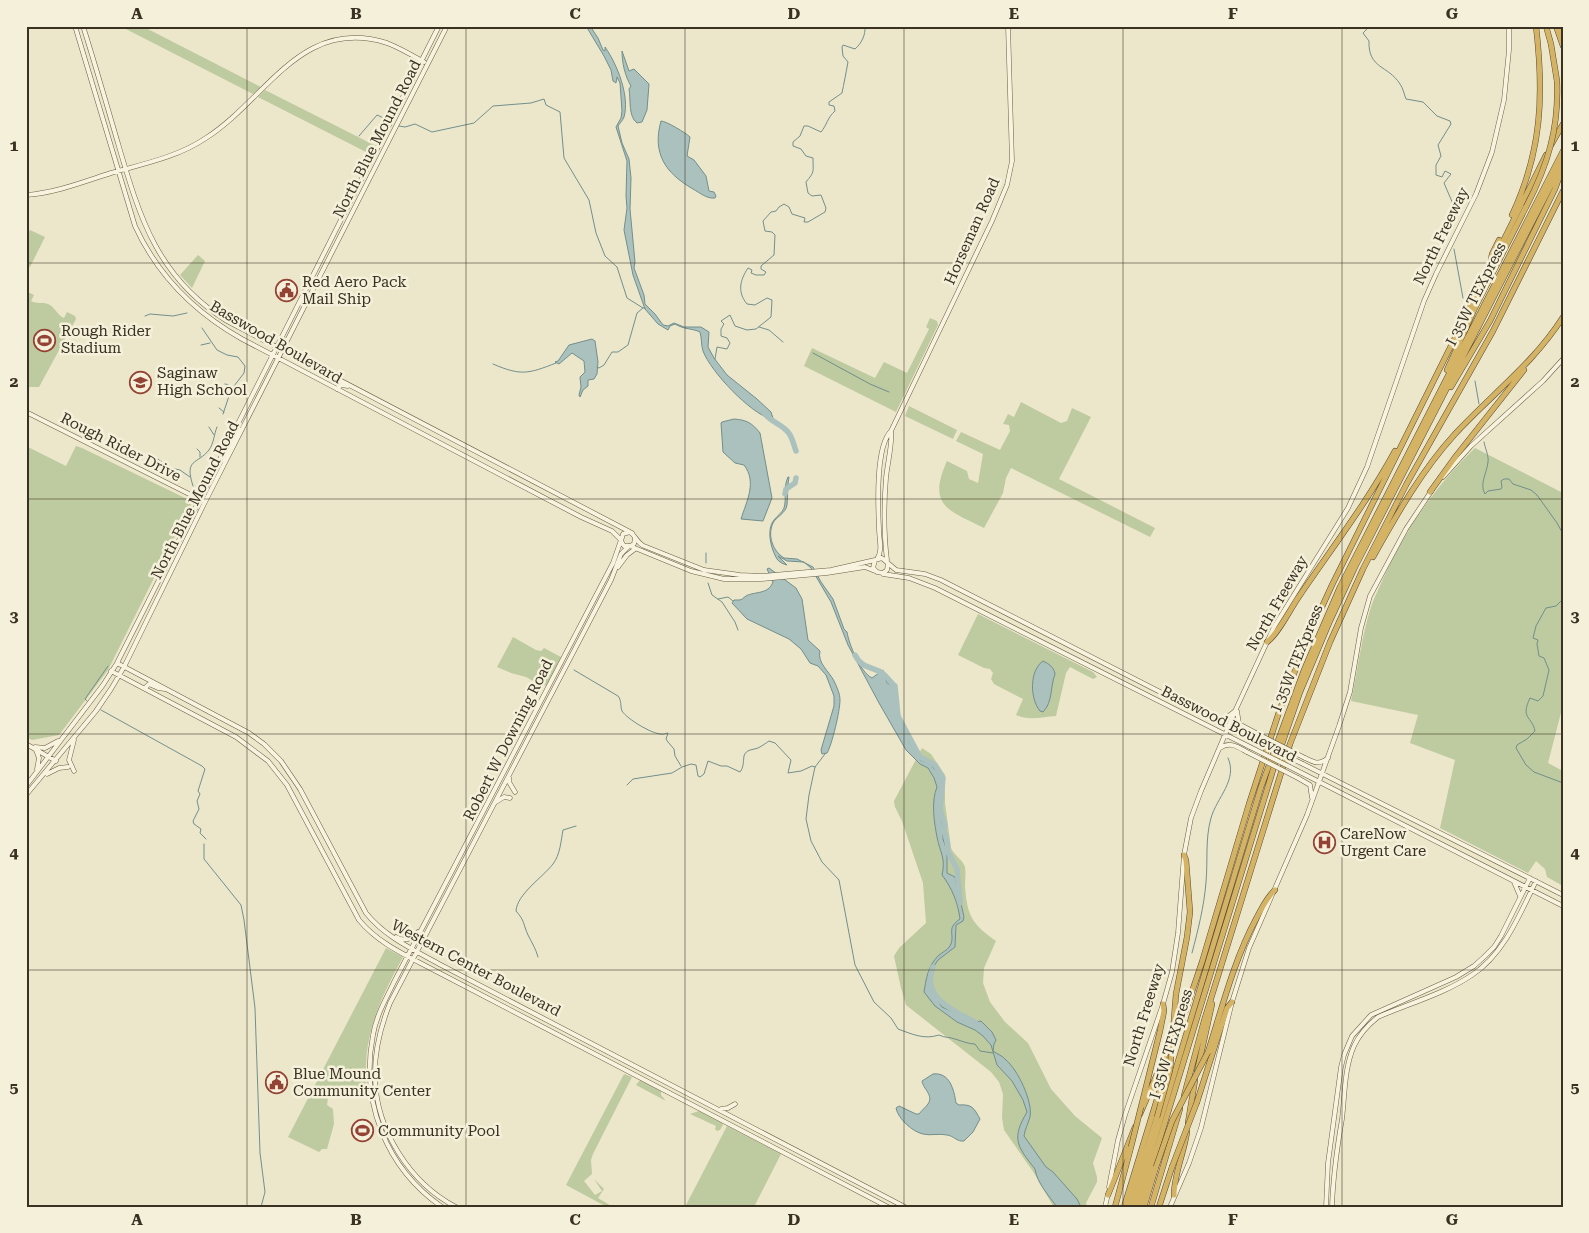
<svg xmlns="http://www.w3.org/2000/svg" width="1589" height="1233" font-family="'Roboto Serif',serif">
  <style>
    .green { fill: #beca9f }
    .water { fill: #abc1be; stroke: #728f8c }
    .lines { fill: none; stroke-linecap: round; stroke-linejoin: round }
    .stream { stroke: #728f8c; stroke-width: 1 }
    .river { stroke: #abc1be; stroke-width: 5.5 }
    .secondary-casing { stroke: #6a5d43; stroke-width: 5 }
    .highway-casing { stroke: #574934; stroke-width: 6 }
    .secondary { stroke: #f7f3de; stroke-width: 4 }
    .highway { stroke: #d4b364; stroke-width: 5 }
    .secondary-bridge-casing { stroke: #6a5d43; stroke-width: 5; stroke-linecap: butt }
    .highway-bridge-casing { stroke: #574934; stroke-width: 6; stroke-linecap: butt }
    .secondary-bridge { stroke: #f7f3de; stroke-width: 4 }
    .highway-bridge { stroke: #d4b364; stroke-width: 5 }
    .grid { fill: none; stroke: #3a3122; stroke-width: 1; stroke-opacity: 0.55 }
    .labels { text-anchor: middle; stroke-width: 5; stroke-linejoin: round; paint-order: stroke }
    .street-label { font-size: 15px; fill: #3a3122; stroke: #f4f0da }
    .poi-label { font-size: 15px; fill: #3a3122; stroke: #f4f0da; text-anchor: start }
    .neatline { fill: none; stroke: #3a3122; stroke-width: 2 }
    .grid-label { font-size: 16px; text-anchor: middle; font-weight: bold; fill: #3a3122 }
  </style>
  <rect width="100%" height="100%" fill="#ece7cb"/>
  <path class="green" d="M120 26H142L261 87 253 94Z
    M265 90 374 145 370 154 258 97Z
    M30 230 45 237 30 267 26 265V236Z
    M198 255 205 261 192 288 180 275Z
    M27 293H30L34 295 31 301C37 304 42 302 48 304 55 307 57 315 64 318L67 312 75 316 76 319 39 387H26Z
    M930 318 937 321 938 325 896 412 804 366 812 348 875 378 884 362 907 373 929 329 926 327Z
    M1021 402 1061 423 1067 421 1072 408 1091 417 1059 479 1155 528 1150 537 1011 468 1006 478 1003 493 984 528C948 510 927 506 947 461L967 471 969 479 978 483 983 454 956 441 961 432 1000 450 1010 431 1009 425 1003 424 1008 414 1014 417Z
    M909 406 957 430 953 439 905 416Z
    M26 446 66 466 76 446 82 448 187 499 191 504 108 670 59 735 32 740 26 737Z
    M1475 448 1563 493V705L1548 763 1563 771V886L1547 877 1545 869 1536 861 1528 873 1440 828 1455 760 1410 743 1418 715 1351 701C1358 670 1361 638 1371 607 1374 598 1379 588 1383 579 1405 530 1436 485 1475 448Z
    M978 614 1093 672 1097 677 1093 679 1070 667 1066 673 1056 716C1042 717 1029 721 1016 715L1023 699 994 684 991 679 993 673 990 669 984 668 958 655Z
    M513 637 536 650 541 651 544 648 561 657 547 685 542 686 526 677 511 673 497 667Z
    M922 748 931 754 945 775V803L951 848C954 855 963 860 965 867 966 873 965 880 965 886 967 916 972 924 996 941L984 968 983 983 990 1002 1005 1022 1028 1043 1051 1089 1075 1116 1102 1138 1093 1163 1097 1177V1182L1086 1203 1087 1207 1053 1206 1034 1173 1004 1130 1002 1118 1003 1094 999 1082 991 1072 906 1005 901 988 894 956 899 948 926 923 923 883 902 821 895 807 894 801Z
    M386 948 403 957C378 1003 361 1039 367 1093L341 1097 331 1096 328 1098 327 1105 333 1109 334 1124 327 1149H322L319 1152 288 1137Z
    M624 1074 632 1077 593 1154 591 1160 592 1174 584 1181 595 1195 602 1191 594 1179 604 1189 598 1198 613 1207H607L566 1185Z
    M640 1080 661 1091V1095L666 1101 636 1085Z
    M699 1111 722 1123 723 1125 720 1130 717 1131 715 1129 716 1126 690 1114Z
    M364 1123 365 1126 371 1124 373 1132 354 1139 350 1128Z
    M727 1126 781 1154 754 1207H685Z"/>
  <path class="water" d="M586 26H590L598 38 603 50 605 51V47C617 64 630 96 624 117 623 120 620 123 618 126L622 143 629 159 631 178 630 209 635 262 634 268 644 295 645 304 655 314 663 325 668 326 674 323 684 327H701L709 332 708 347 714 358 727 375 757 399 771 412 773 418 771 419C750 413 711 372 703 351 701 345 702 339 700 332 692 328 685 330 675 324L670 326 668 330 658 324 645 309 633 275 624 230 627 208 626 196 627 161 616 127 621 118 622 111 620 83 617 77 616 83 613 81 611 70 604 56Z
    M622 51 629 71 634 69 649 84 647 110 642 122 637 123C628 116 631 100 629 89L631 86C625 76 622 63 622 51Z
    M661 121C666 121 686 133 690 137L687 156 694 160 706 176 709 191 714 192 716 196 715 198C707 199 700 193 693 189 665 173 652 153 661 121Z
    M592 339 595 341 598 362 597 374 594 379 588 380V386L583 390 580 397 579 395 581 387 580 377 585 372 584 361 572 353 559 364 555 362 558 361 569 345Z
    M734 419C747 420 752 423 760 433L772 498 763 521 741 519C747 500 757 482 744 465L735 463 723 452 721 423 722 422Z
    M788 477H789C787 487 788 495 787 505 786 513 776 517 773 523 767 536 773 551 784 558L797 559 813 567 821 582 833 599 844 629 847 632C849 644 860 672 872 678L883 670 887 683 893 686 900 719 910 743 920 760 931 765 942 778 939 808 943 827V839L947 851V873L955 877 964 917 963 921 956 925 955 947 938 960 934 966 929 977 930 988 942 1007 976 1022 981 1021 992 1032 996 1040 994 1044 993 1051C997 1054 1003 1056 1006 1060 1018 1070 1033 1102 1030 1117 1028 1124 1025 1129 1024 1136L1046 1167 1053 1172 1077 1199 1081 1207H1057C1049 1196 1037 1183 1035 1169 1017 1146 1011 1139 1027 1112L1023 1100 1012 1081 997 1065 991 1045 983 1036 975 1030 957 1022 935 1006 924 992C926 979 928 966 938 956 942 952 947 951 950 946 956 935 945 929 960 919 958 903 952 888 942 875 946 858 940 853 937 837 934 822 931 801 937 787L934 778 928 768 920 764 906 750 879 703 848 645 831 602 811 568 804 562 787 561 778 556 787 565C783 564 779 562 777 559 771 549 766 530 774 520 777 516 782 513 784 508 787 498 783 487 788 477Z
    M769 568 796 588 802 599 808 640 820 651C817 663 829 671 834 681 837 687 840 694 840 700 840 711 832 745 827 753L822 754 821 750 834 706V696L826 675 818 666 810 663 801 649 789 639 747 619 732 603 734 600H739C742 600 743 598 746 596 755 591 768 595 773 582L767 569Z
    M1043 661C1049 664 1054 667 1055 674 1050 687 1053 702 1043 712L1040 711C1030 699 1029 671 1043 661Z
    M933 1074C950 1072 954 1090 956 1103L959 1105C972 1104 974 1108 980 1119L973 1132 964 1141C957 1142 954 1136 947 1135 939 1133 931 1136 923 1134 913 1132 898 1119 896 1108L899 1106 916 1114H919C922 1110 925 1108 928 1104 934 1095 923 1089 922 1081Z"/>
  <g class="lines">
    <path class="stream" d="M1370 26 1363 33 1369 41C1368 69 1388 65 1400 84 1403 88 1404 94 1406 99L1423 102 1437 116 1450 121 1451 124 1438 145 1441 156 1436 165V175L1442 177 1445 171 1451 174 1444 183 1453 204 1450 211V233
      M399 126 405 127 415 124 432 132 474 123 493 106 531 103 544 99 546 105 560 112 564 158 589 200 596 233 605 256 617 267 627 298 643 308H645
      M359 136 377 115 388 120
      M1454 249 1463 298
      M145 316 150 314 173 316 187 313
      M759 327 769 330 783 342
      M202 328 217 350 227 355 238 357 245 366 244 373 231 390 223 414
      M201 345 210 343
      M813 353 870 384 889 392
      M715 359 717 347 727 349 730 343 727 338 721 336V329L724 324 721 321 730 315 735 326 747 330 756 329 771 317 772 300 767 298 755 305 747 304C737 292 740 280 748 268L752 270 751 273 756 275H764L766 272 761 269V266L774 255 775 235 772 232 765 231 763 221 771 212 776 211 779 207 784 204 789 207 792 214 805 218 804 222H808L825 212 826 208 821 195 812 196 808 193 806 182C815 171 813 173 813 158L806 156 801 149 793 146V142L800 136 804 126H808L821 132C827 125 827 118 835 111L834 106 829 105V102L842 93C844 83 846 73 848 62L843 56 842 47 843 45 855 49C861 44 866 35 865 26
      M493 364C521 376 528 374 556 363
      M597 367 599 368 604 365 612 352H618L628 345 637 313 643 308
      M1475 381 1479 404
      M225 384 229 385 231 390
      M219 408 224 412
      M209 427 214 435
      M1484 442C1485 448 1489 456 1488 462 1487 473 1479 484 1485 494L1488 491 1501 489 1502 487 1501 481 1504 479H1509L1513 484 1531 490 1537 495 1557 523 1563 534
      M197 449 200 452V457
      M158 459 165 465
      M154 465 180 470 190 477
      M193 486C184 458 197 465 209 450 214 443 214 434 217 427
      M706 563V553
      M708 583 712 595 722 602 735 622 738 630
      M718 599 728 597 733 601
      M1563 599 1556 606 1546 608 1536 626 1533 638 1538 640 1537 644 1539 656 1544 658 1549 670 1543 696 1538 701 1530 698C1520 719 1532 716 1535 731L1527 739 1517 745 1516 748 1526 765 1534 772 1563 783
      M574 670 618 696C622 701 620 706 622 711 627 719 652 734 661 734 663 735 666 733 668 733L666 739 668 742 674 749 675 756 681 766
      M87 701 85 699 108 666
      M101 710 202 766 205 769 198 791 200 794 197 801 199 809 193 821 194 824 201 829 200 833 206 839
      M825 754 815 767 809 795 806 819 811 841 822 862 839 880 855 965 874 1002 891 1018 898 1029C912 1034 924 1040 939 1035 945 1038 950 1037 955 1039 962 1041 968 1044 975 1044L980 1051 993 1053
      M627 785 633 779 672 773 682 767 691 764 696 765 698 776 700 777 704 774 708 761 721 766H727L740 772C744 767 743 762 744 756 746 749 753 750 758 748 762 746 766 743 769 741L775 743 791 760 788 773 801 771 812 766 815 767
      M204 844V859L241 905 244 920 255 1008 260 1153 265 1192 261 1207
      M1192 953C1198 930 1204 907 1206 882 1208 861 1205 839 1211 818 1217 797 1238 780 1228 758
      M538 957C536 949 532 943 528 935 523 924 525 921 516 911 517 894 543 877 553 864 560 855 561 841 563 830L576 826"/>
    <path class="river" d="M765 414C772 423 785 425 790 435 793 440 794 446 796 451
      M785 494 786 489 795 483 796 478
      M855 655C861 667 870 667 881 672 886 675 890 682 895 686L898 716 920 757 935 765 943 778 940 809 945 825 944 831 947 840 948 852 957 869 960 903
      M933 967C921 999 954 1010 976 1023"/>
    <defs>
      <path id="secondary" d="M75 26 135 226C158 276 194 312 242 339L581 517 612 531 621 540
        M83 26C95 64 106 102 117 140 139 215 156 277 227 321L632 533
        M26 195C55 193 83 182 111 173 143 164 178 157 206 138 267 99 301 16 387 43 400 48 412 55 424 62
        M337 389 341 385 348 386
        M26 412 205 502
        M225 462V459L239 431 237 426
        M1443 477 1471 446 1543 381 1563 359
        M635 538 634 544 630 546H624L621 541 623 534 630 532C636 536 637 543 644 546L704 570 740 575 761 576 831 570 875 560
        M630 546 691 571 724 579H761L827 573 865 567 875 571
        M877 559C883 550 879 540 879 529 878 507 875 447 891 431L992 221 1007 185 1012 161 1008 26
        M887 560C884 536 884 503 886 478 887 466 893 441 891 431
        M888 563 887 570 883 573 877 572 873 568 875 560 882 558 896 570 925 574 941 580 1258 742
        M618 567 627 555 635 549
        M883 574 909 578 935 588 1250 747
        M117 663 249 733 264 744 281 761 300 789 366 913C385 937 414 950 441 965L905 1207
        M111 671 236 737 268 761 287 785 359 920C377 942 403 954 428 967L888 1207
        M145 688 149 684 158 688 165 689
        M1237 711 1239 724 1254 732
        M1217 719 1226 718 1235 711
        M26 744 56 761
        M35 747 45 748 58 741
        M1220 748C1230 741 1238 747 1247 752
        M36 750 39 758 37 769
        M1305 758C1315 763 1319 765 1328 758
        M1303 764 1563 895
        M1290 767 1563 906
        M74 771 69 760 74 740
        M47 774 59 768 68 767
        M509 777V782L515 792
        M1298 778 1310 785 1312 798
        M26 786 103 685 117 663 439 26
        M26 795 96 711 111 689 124 667 205 502 447 26
        M496 802 504 797 510 798
        M1514 882 1520 896
        M396 937C404 942 412 939 418 932
        M721 1109 728 1108 735 1104
        M1109 1187 1118 1140 1125 1115 1163 1004 1172 972 1178 933 1184 855 1191 818 1201 791 1236 709 1274 627 1348 508 1367 467 1424 301 1436 274 1476 194 1492 152 1504 100 1509 50V26
        M442 1207C386 1168 360 1102 373 1035 376 1016 386 999 394 982L613 563 621 540
        M456 1207C410 1183 377 1131 375 1079 374 1052 380 1028 390 1003L611 580 621 554 629 546
        M1105 1207 1108 1194
        M1170 1207 1189 1163 1201 1128 1232 1002 1249 948 1307 815 1339 726 1350 692 1361 628 1370 596 1406 529 1432 490
        M1326 1207 1328 1163 1341 1067 1344 1055 1352 1036 1371 1015 1456 977 1474 966 1484 957 1494 947 1501 936 1530 878
        M1332 1207C1333 1177 1337 1148 1342 1119 1345 1095 1344 1069 1354 1046 1359 1035 1368 1025 1378 1017 1408 1004 1446 993 1472 975 1504 954 1520 914 1536 881"/>
      <path id="highway" d="M1546 26 1551 44 1557 81
        M1556 26 1563 46
        M1560 26 1563 34
        M1551 145 1563 124
        M1512 215C1542 151 1544 95 1536 26
        M1491 260 1492 254 1499 240
        M1447 370 1474 310 1526 207
        M1451 387 1490 321 1555 189 1563 167
        M1430 492 1456 456 1524 370
        M1373 557C1397 514 1422 470 1455 434 1491 395 1534 363 1563 317
        M1267 642C1279 633 1290 609 1300 595 1332 548 1368 501 1395 451
        M1176 994 1187 937 1190 912 1186 860 1184 855
        M1173 1048 1202 962 1249 804 1280 709 1310 633 1332 585 1546 155
        M1208 1052C1222 1008 1234 960 1256 919 1262 908 1266 898 1275 890
        M1197 1072 1212 1004
        M1184 1096 1204 1021 1290 744 1330 642 1363 569 1406 485 1493 331 1563 191
        M1197 1102 1227 1008 1232 1002
        M1141 1107 1160 1031 1164 1011 1163 1004
        M1140 1114 1172 1039
        M1188 1123 1195 1080
        M1108 1195 1135 1127
        M1174 1195C1174 1174 1184 1153 1187 1132
        M1115 1207 1131 1147
        M1124 1207 1170 1057
        M1129 1207 1157 1117
        M1134 1207 1261 787 1304 670 1340 587 1563 151
        M1139 1207 1273 770 1300 692 1329 623 1355 567 1563 162
        M1144 1207 1156 1167
        M1151 1207 1180 1109
        M1159 1207 1172 1167"/>
    </defs>
    <use href="#secondary" class="secondary-casing"/>
    <use href="#highway" class="highway-casing"/>
    <use href="#secondary" class="secondary"/>
    <use href="#highway" class="highway"/>
    <defs>
      <path id="secondary-bridge" d="M1254 732 1305 758
        M1258 742 1303 764
        M1250 747 1290 767
        M1247 752 1298 778"/>
      <path id="highway-bridge" d="M1526 207C1548 165 1559 128 1557 81
        M1157 1117 1170 1070 1176 994
        M1131 1147 1141 1107
        M1156 1167 1172 1121 1208 1052
        M1172 1167 1197 1102"/>
    </defs>
    <use href="#secondary-bridge" class="secondary-bridge-casing"/>
    <use href="#highway-bridge" class="highway-bridge-casing"/>
    <use href="#secondary-bridge" class="secondary-bridge"/>
    <use href="#highway-bridge" class="highway-bridge"/>
  </g>
  <path class="grid" d="M247 26V1207M466 26V1207M685 26V1207M904 26V1207M1123 26V1207M1342 26V1207M26 263H1563M26 499H1563M26 734H1563M26 970H1563"/>
  <defs>
    <symbol id="civic-ring" viewBox="-11 -11 22 22"><circle r="9.5" fill="#f4f0da" stroke="#934234" stroke-width="1.5"/><path d="M-.6-6.5H3V-4.5H.6V-3L4-1V1h2V6H-6V1h2V-1L-.6-3ZM-1.2 2.5V6h2.4V2.5Z" fill="#934234"/></symbol>
    <symbol id="stadium-ring" viewBox="-11 -11 22 22"><circle r="9.5" fill="#f4f0da" stroke="#934234" stroke-width="1.5"/><path d="M0-5a6.5 5 0 1 0 0 10a6.5 5 0 1 0 0-10ZM-3.5-1.8h7v3.6h-7Z" fill="#934234"/></symbol>
    <symbol id="school-ring" viewBox="-11 -11 22 22"><circle r="9.5" fill="#f4f0da" stroke="#934234" stroke-width="1.5"/><path d="M0-5L7-2L0 1L-7-2ZM-4 1L0 2.5L4 1V4Q0 6-4 4Z" fill="#934234"/></symbol>
    <symbol id="hospital-ring" viewBox="-11 -11 22 22"><circle r="9.5" fill="#f4f0da" stroke="#934234" stroke-width="1.5"/><path d="M-5-5h3v3.5h4V-5h3V5h-3V1.5h-4V5h-3Z" fill="#934234"/></symbol>
  </defs>
  <g fill-rule="evenodd">
    <use href="#civic-ring" x="274" y="278" width="25" height="25"/>
    <use href="#stadium-ring" x="32" y="328" width="25" height="25"/>
    <use href="#school-ring" x="128" y="370" width="25" height="25"/>
    <use href="#hospital-ring" x="1312" y="830" width="25" height="25"/>
    <use href="#civic-ring" x="264" y="1070" width="25" height="25"/>
    <use href="#stadium-ring" x="350" y="1118" width="25" height="25"/>
  </g>
  <g class="labels">
    <g class="street-label">
      <text transform="translate(377 139) rotate(-63)" y="5">North Blue Mound Road</text>
      <text transform="translate(972 231) rotate(-66)" y="5">Horseman Road</text>
      <text transform="translate(1441 236) rotate(-64)" y="5">North Freeway</text>
      <text transform="translate(1476 294) rotate(-63)" y="5">I 35W TEXpress</text>
      <text transform="translate(276 342) rotate(30)" y="5">Basswood Boulevard</text>
      <text transform="translate(121 447) rotate(27)" y="5">Rough Rider Drive</text>
      <text transform="translate(195 500) rotate(-63)" y="5">North Blue Mound Road</text>
      <text transform="translate(1277 603) rotate(-60)" y="5">North Freeway</text>
      <text transform="translate(1297 658) rotate(-68)" y="5">I 35W TEXpress</text>
      <text transform="translate(1229 724) rotate(27)" y="5">Basswood Boulevard</text>
      <text transform="translate(508 740) rotate(-63)" y="5">Robert W Downing Road</text>
      <text transform="translate(476 968) rotate(28)" y="5">Western Center Boulevard</text>
      <text transform="translate(1144 1015) rotate(-73)" y="5">North Freeway</text>
      <text transform="translate(1171 1044) rotate(-73)" y="5">I 35W TEXpress</text>
    </g>
    <g class="poi-label">
      <text x="302" y="287">Red Aero Pack<tspan x="302" dy="17">Mail Ship</tspan></text>
      <text x="61" y="336">Rough Rider<tspan x="61" dy="17">Stadium</tspan></text>
      <text x="157" y="378">Saginaw<tspan x="157" dy="17">High School</tspan></text>
      <text x="1340" y="839">CareNow<tspan x="1340" dy="17">Urgent Care</tspan></text>
      <text x="293" y="1079">Blue Mound<tspan x="293" dy="17">Community Center</tspan></text>
      <text x="378" y="1136">Community Pool</text>
    </g>
  </g>
  <rect width="1589" height="1233" fill="none" stroke="#f4f0da" stroke-width="55"/>
  <rect x="28" y="28" width="1534" height="1178" class="neatline"/>
  <g class="grid-label">
    <text x="137" y="19">A</text>
    <text x="356" y="19">B</text>
    <text x="575" y="19">C</text>
    <text x="794" y="19">D</text>
    <text x="1014" y="19">E</text>
    <text x="1233" y="19">F</text>
    <text x="1452" y="19">G</text>
    <text x="14" y="151">1</text>
    <text x="1575" y="151">1</text>
    <text x="14" y="387">2</text>
    <text x="1575" y="387">2</text>
    <text x="14" y="622">3</text>
    <text x="1575" y="622">3</text>
    <text x="14" y="858">4</text>
    <text x="1575" y="858">4</text>
    <text x="14" y="1093">5</text>
    <text x="1575" y="1093">5</text>
    <text x="137" y="1225">A</text>
    <text x="356" y="1225">B</text>
    <text x="575" y="1225">C</text>
    <text x="794" y="1225">D</text>
    <text x="1014" y="1225">E</text>
    <text x="1233" y="1225">F</text>
    <text x="1452" y="1225">G</text>
  </g>
</svg>
